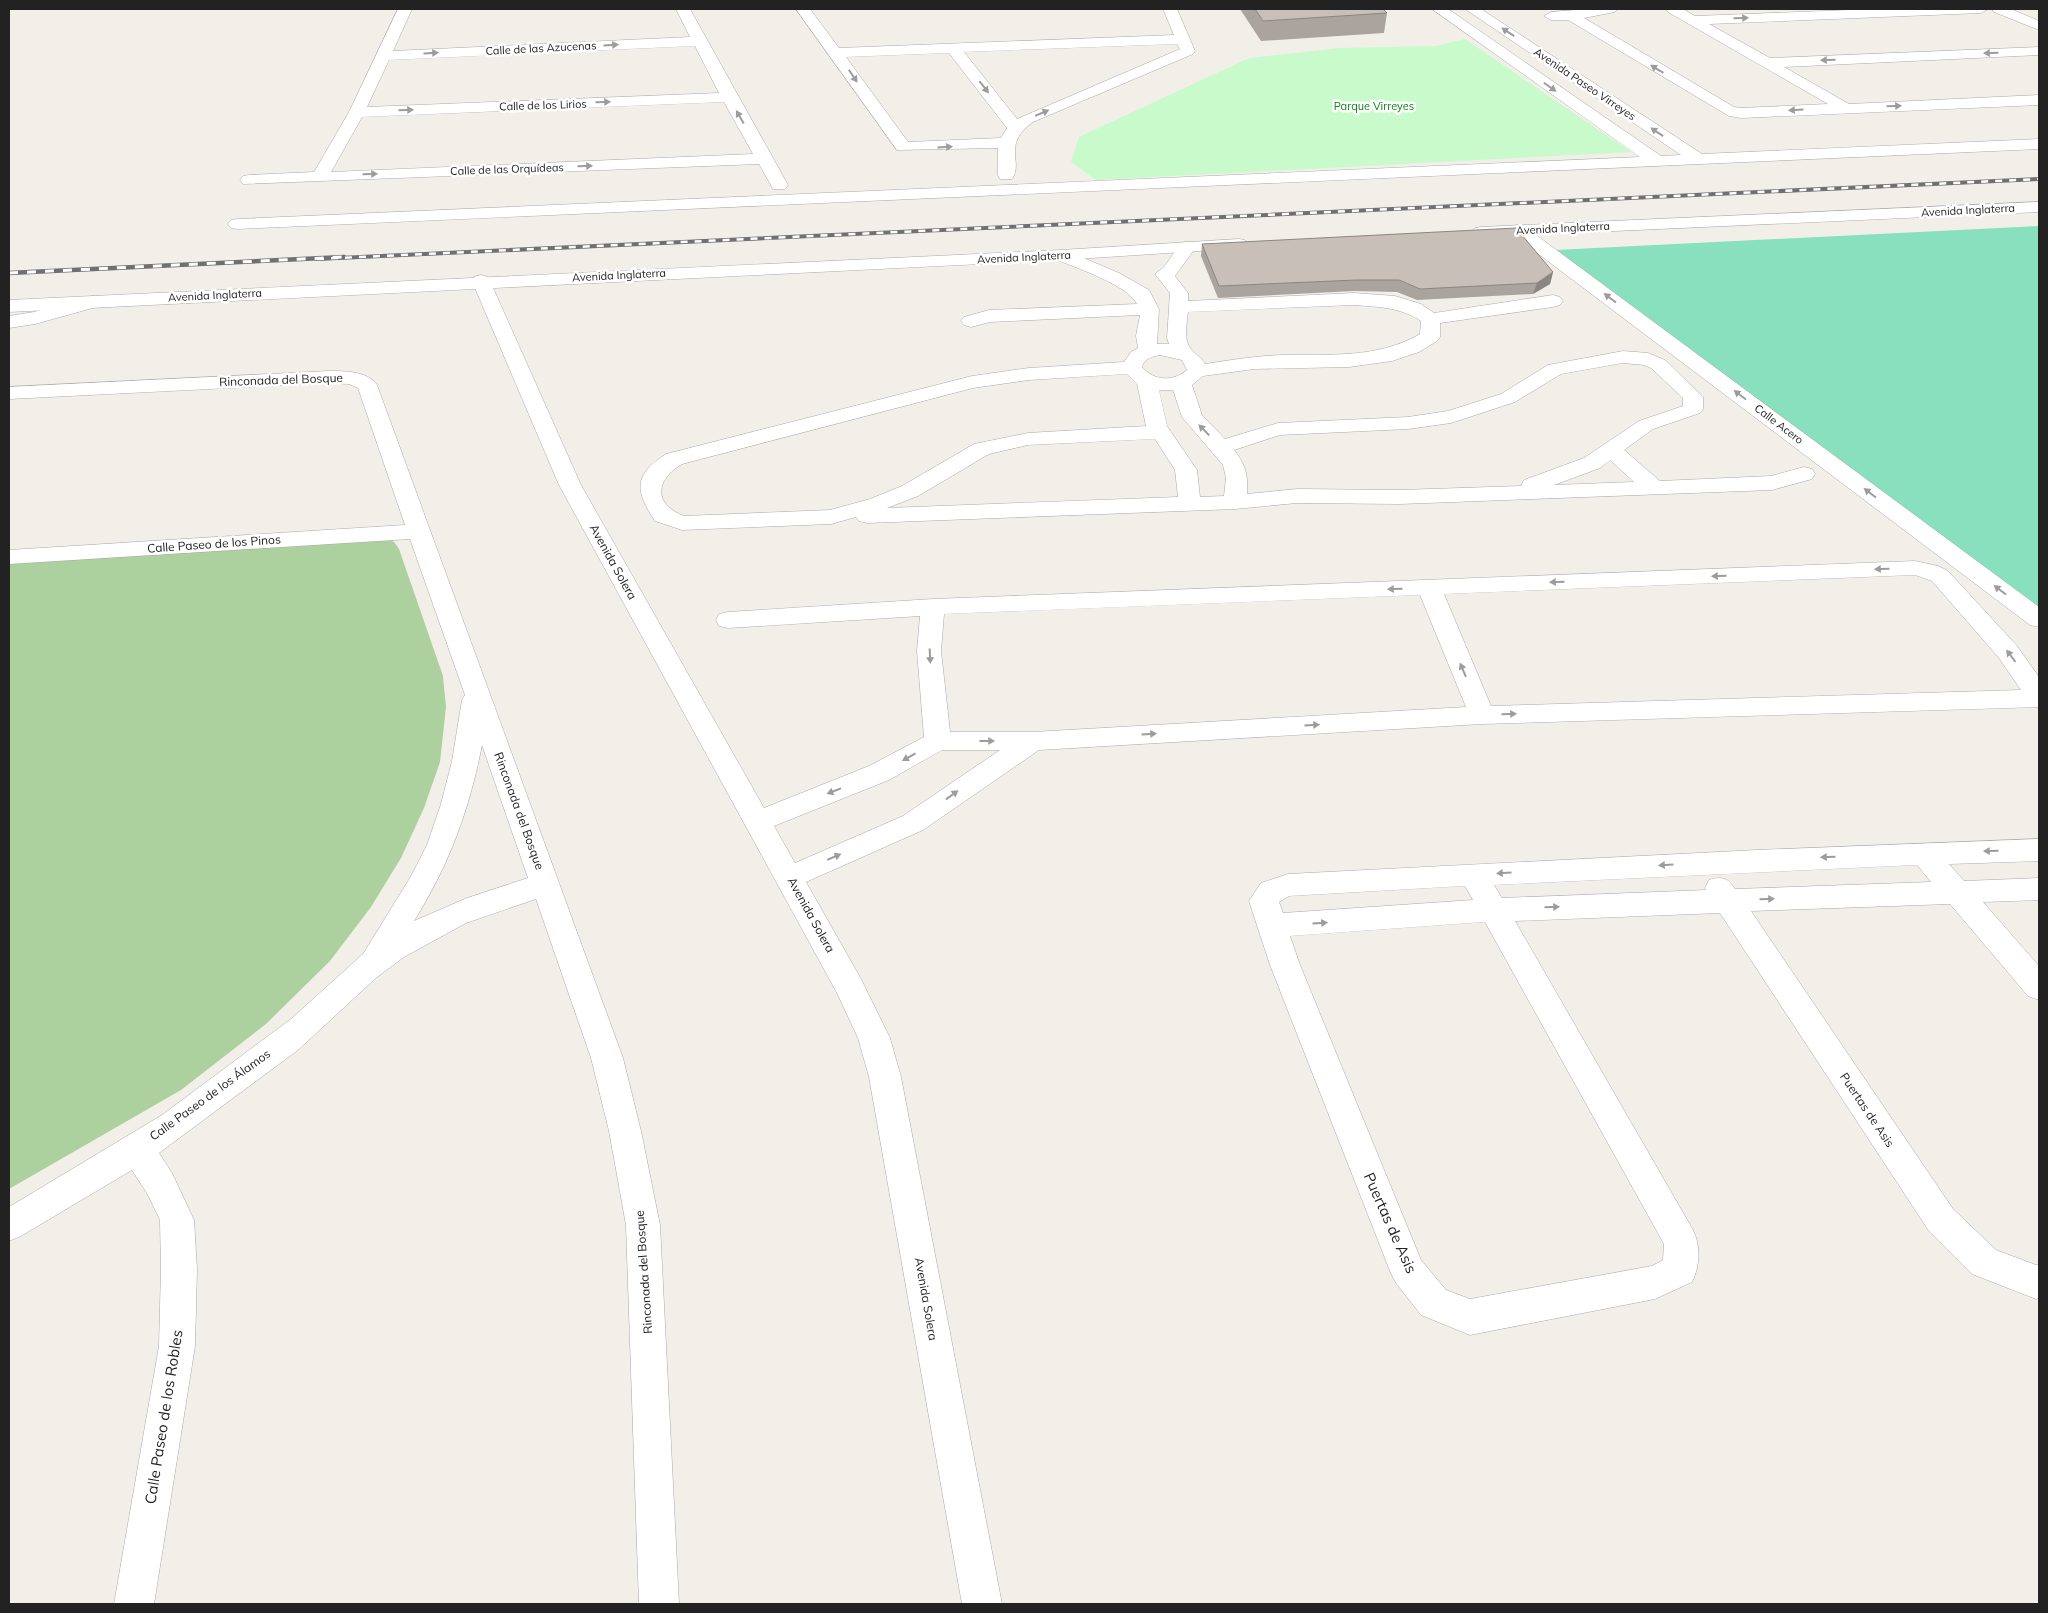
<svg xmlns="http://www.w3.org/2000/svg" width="2048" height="1613" font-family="Mulish,sans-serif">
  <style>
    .forest { fill: #add19e }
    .park { fill: #c8facc }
    .pitch { fill: #88e0be }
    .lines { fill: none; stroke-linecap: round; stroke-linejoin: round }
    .minor-casing { stroke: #a9a9a9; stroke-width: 1 }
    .tertiary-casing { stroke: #a9a9a9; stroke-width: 1 }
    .minor { fill: #fff; fill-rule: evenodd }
    .tertiary { fill: #fff; fill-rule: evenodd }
    .rail-far1-casing { stroke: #707070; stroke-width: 4 }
    .rail-casing { stroke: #707070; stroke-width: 4.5 }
    .rail-far1 { stroke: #fff; stroke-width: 2.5; stroke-dasharray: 7; stroke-linecap: butt }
    .rail { stroke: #fff; stroke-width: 3; stroke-dasharray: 9; stroke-linecap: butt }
    .wall { fill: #aba49e }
    .shaded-wall { fill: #8b8681 }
    .building { fill: #c7bfb8; stroke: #8b8681 }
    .oneway { fill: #9c9c9c }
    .labels { text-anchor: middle; stroke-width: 5; stroke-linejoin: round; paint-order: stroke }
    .far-street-label { font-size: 11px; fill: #222; stroke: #fff }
    .far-park-label { font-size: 11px; fill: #0c8416; stroke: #fff }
    .street-label { font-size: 12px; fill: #222; stroke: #fff }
    .near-street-label { font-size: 15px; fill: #222; stroke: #fff }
  </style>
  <rect width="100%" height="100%" fill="#f2efe9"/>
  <path class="forest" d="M368 536C382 536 392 536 399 549L443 676 446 707 440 762 424 808 401 858 371 907 330 961 266 1024 181 1090 9 1189V557Z"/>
  <path class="park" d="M1465 39 1631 152 1096 180 1071 162 1079 137 1249 58 1339 48 1436 46Z"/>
  <path class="pitch" d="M2039 226V612L1555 250Z"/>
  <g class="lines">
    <defs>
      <path id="minor" d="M398 9H412L393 51 690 37 676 9H690L788 185 785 189H773L759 164 243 184 240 180 243 176 249 175 314 172 349 112ZM695 46 719 93 367 107 389 60ZM724 102 753 154 331 172 362 117Z
        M796 9H810L839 48 1174 35 1163 9H1177L1195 51 1193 54 1033 122C1001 145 1024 161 1012 179H1000L998 175V148L897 150ZM1177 44 1180 49 1017 119 964 52ZM949 53 1007 128 1001 138 908 142 846 57Z
        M1432 9H1448L1661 156 1681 155 1465 9H1481L1702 154 2039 139V149L237 229 231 228 228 224 231 220 237 219 1640 157Z
        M1588 9H1617L1615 12 1584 18 1734 107 1741 108 1828 104 1668 12 1666 9H1683L1695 16 1875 9H1988L1981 13 1709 24 1770 58 2039 47V55L1784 67 1849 104 2039 95V105L1741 118 1729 116 1568 20H1551L1544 16 1551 12Z
        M1992 9H2011L2039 21V30L1994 12Z
        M1518 225 1524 226 2039 607V627L2030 625 1512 234 1509 230 1512 226Z
        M1187 242 1193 243 1196 247 1175 276 1188 293V301L1354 293 1395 296 1421 304 1434 313 1553 295 1560 297 1563 301 1560 305 1553 307 1440 323V337L1437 341 1419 352 1392 361 1349 367 1254 369 1203 376 1192 385 1202 415 1225 439 1278 423 1408 417 1448 411 1501 394 1548 365 1623 351 1648 353 1665 360 1703 397V409L1700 413 1653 429 1624 450 1660 481 1771 476 1804 467 1812 469 1815 474 1812 479 1772 490 1400 504 1297 503 1235 509 867 523 859 521 856 517 831 524 682 530 655 521C635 491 633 475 666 454L972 376 1029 368 1124 362 1131 352 1138 348 1136 336 1140 315 990 322 971 327 964 325 961 321 964 317 989 310 1137 304C1128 285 1074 267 1055 259L1052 255 1055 251H1067L1119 273 1149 290 1159 309 1157 344H1169L1167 338 1170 293 1155 274 1164 267 1181 243ZM1354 305C1379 307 1400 307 1421 321L1420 334C1377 359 1330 354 1282 355 1256 356 1231 360 1205 364 1201 357 1196 355 1191 349 1183 341 1187 322 1188 312ZM1160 355 1182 360 1187 370C1173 382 1154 381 1142 367 1144 359 1152 356 1160 355ZM1623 363 1644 365 1651 368 1683 398V406L1639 421 1584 458 1524 480 1521 486 1400 490 1297 489 1247 494C1248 475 1246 465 1234 450L1280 435 1408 429 1451 423 1515 402 1561 374ZM1127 374 1137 384 1146 426 1028 433 974 444 902 486 870 499 830 510 684 516C653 504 655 480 682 464L973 388 1029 380ZM1159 390H1173L1182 417 1223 465 1226 478 1224 496 1200 497 1197 470 1167 426ZM1155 439 1175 470 1178 497 887 508 918 496 989 454 1028 445ZM1610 460 1634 482 1554 485 1600 468Z
        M481 275 488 277 490 281 581 485 764 808 869 766 924 737 917 651 920 616 728 628 719 626 716 620 719 614 728 612 933 599 1915 561 1938 566 1948 571 2017 646 2039 677V707L1482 724 1039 750 923 830 806 882 861 979 890 1038 901 1077 1002 1604H962L869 1077 858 1038 837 993 559 485 472 281 474 277ZM1915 575 1932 581 1999 658 2021 690 1491 706 1444 594ZM1420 595 1466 707 1033 732H950L941 651 944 614ZM942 750H1000L903 816 795 863 774 826 889 780Z
        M93 296 100 298 103 302 100 306 35 324 9 328V316L34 312Z
        M329 371C344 371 368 371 377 385L623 1058 641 1131 660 1225 679 1604H639L626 1225 609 1131 591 1058 536 899 466 923 404 957 377 977 298 1050 159 1153 172 1173 194 1220 197 1269 195 1346 154 1604H114L159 1346 161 1269 160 1220 148 1195 132 1170 21 1236 9 1241V1207L162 1115 291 1019 363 954 410 878 427 845 441 804 452 761 462 700 465 695 410 539 9 564V550L405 525 358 388 349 384 329 383 9 399V387ZM482 745 528 878 467 898 414 921C449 865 469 811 482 745Z
        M2039 839V861L1949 864 1964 881 2039 878V900L1983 902 2039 966V1000L2028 996 1950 904 1751 911 1953 1209 1996 1250 2036 1265 2039 1264V1298L2036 1299 1972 1274 1929 1231 1720 913 1515 921 1693 1230C1701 1247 1700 1265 1692 1282L1655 1299 1470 1335 1421 1315 1396 1283 1390 1271 1270 965 1249 901 1261 883 1288 874 1757 850ZM1917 865 1931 882 1735 889C1728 878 1722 876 1709 880L1705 888 1706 890 1502 898 1494 885ZM1465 886 1473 900 1283 913 1279 902 1289 896ZM1485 922 1664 1244 1663 1260 1652 1266 1470 1299 1446 1290 1421 1260 1300 965 1290 936Z"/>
      <path id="tertiary" d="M2039 202V212L1481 237 1475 236 1472 232 1475 228 1481 227Z
        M1239 239 1245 240 1248 244 1245 248 1061 260 9 312V300L1061 250Z"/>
    </defs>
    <use href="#minor" class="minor-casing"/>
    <use href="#tertiary" class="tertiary-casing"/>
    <use href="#minor" class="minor"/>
    <use href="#tertiary" class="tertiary"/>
    <defs>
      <path id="rail-far1" d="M317 259 2039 179"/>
      <path id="rail" d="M9 273 344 257"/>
    </defs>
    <use href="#rail-far1" class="rail-far1-casing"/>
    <use href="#rail" class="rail-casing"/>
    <use href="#rail-far1" class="rail-far1"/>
    <use href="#rail" class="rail"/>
  </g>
  <path class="wall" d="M1240 9H1383L1387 13 1384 33 1261 41Z
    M1202 244 1553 272 1550 284 1533 294 1417 300 1397 292 1354 291 1218 298 1201 256Z"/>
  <path class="shaded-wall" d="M1553 272 1550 284 1533 294 1537 283Z"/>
  <path class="building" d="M1255 9H1383L1387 13 1263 21Z
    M1516 228 1553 272 1537 283 1420 289 1399 280H1356L1219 286 1202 244Z"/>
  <defs><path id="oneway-solid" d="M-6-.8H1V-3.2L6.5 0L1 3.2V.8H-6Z" transform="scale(1.25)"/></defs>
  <g class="oneway">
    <use href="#oneway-solid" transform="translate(1741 18) rotate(-2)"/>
    <use href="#oneway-solid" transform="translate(1508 32) rotate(-146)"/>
    <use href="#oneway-solid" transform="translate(611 45) rotate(-3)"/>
    <use href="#oneway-solid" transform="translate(431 53) rotate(-3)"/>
    <use href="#oneway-solid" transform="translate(1991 53) rotate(178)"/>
    <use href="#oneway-solid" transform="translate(1828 60) rotate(178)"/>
    <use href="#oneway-solid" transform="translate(1657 69) rotate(-149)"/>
    <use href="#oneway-solid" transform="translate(853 76) rotate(56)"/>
    <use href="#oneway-solid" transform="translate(984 87) rotate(52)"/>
    <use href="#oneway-solid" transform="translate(1550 87) rotate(35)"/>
    <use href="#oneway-solid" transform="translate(603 102) rotate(-2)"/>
    <use href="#oneway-solid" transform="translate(1894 106) rotate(-2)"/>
    <use href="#oneway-solid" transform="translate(406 110) rotate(-2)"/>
    <use href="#oneway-solid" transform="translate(1796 110) rotate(177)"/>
    <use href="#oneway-solid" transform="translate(1042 113) rotate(-23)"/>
    <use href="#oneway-solid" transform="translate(740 117) rotate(-120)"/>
    <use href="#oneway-solid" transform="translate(1657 132) rotate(-146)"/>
    <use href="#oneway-solid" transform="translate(945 147) rotate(-3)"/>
    <use href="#oneway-solid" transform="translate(585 166) rotate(-2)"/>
    <use href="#oneway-solid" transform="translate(370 174) rotate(-2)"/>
    <use href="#oneway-solid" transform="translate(1610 298) rotate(-143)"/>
    <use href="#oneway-solid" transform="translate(1740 395) rotate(-143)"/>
    <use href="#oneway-solid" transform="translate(1204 430) rotate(-134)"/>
    <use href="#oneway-solid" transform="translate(1870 493) rotate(-143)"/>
    <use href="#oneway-solid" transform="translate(1882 569) rotate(178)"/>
    <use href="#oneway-solid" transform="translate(1719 576) rotate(178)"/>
    <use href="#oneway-solid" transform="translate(1557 582) rotate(178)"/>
    <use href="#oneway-solid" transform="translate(1395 589) rotate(178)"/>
    <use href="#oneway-solid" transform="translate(2000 590) rotate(-143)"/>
    <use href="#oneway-solid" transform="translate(930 656) rotate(87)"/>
    <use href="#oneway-solid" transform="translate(2011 656) rotate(-127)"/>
    <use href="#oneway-solid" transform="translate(1463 670) rotate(-113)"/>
    <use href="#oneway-solid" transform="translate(1509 714) rotate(-2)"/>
    <use href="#oneway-solid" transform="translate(1312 725) rotate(-3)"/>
    <use href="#oneway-solid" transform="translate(1149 734) rotate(-3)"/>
    <use href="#oneway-solid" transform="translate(987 741)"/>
    <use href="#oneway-solid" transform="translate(909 757) rotate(151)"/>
    <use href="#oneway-solid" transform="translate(834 791) rotate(159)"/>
    <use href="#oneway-solid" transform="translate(952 795) rotate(-36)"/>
    <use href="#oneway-solid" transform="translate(1991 851) rotate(178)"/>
    <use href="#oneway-solid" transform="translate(834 857) rotate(-23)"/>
    <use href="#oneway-solid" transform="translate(1828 857) rotate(178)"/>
    <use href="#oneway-solid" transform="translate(1666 865) rotate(177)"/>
    <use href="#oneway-solid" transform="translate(1504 873) rotate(177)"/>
    <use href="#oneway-solid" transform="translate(1767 899) rotate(-2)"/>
    <use href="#oneway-solid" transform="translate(1552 907) rotate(-2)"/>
    <use href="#oneway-solid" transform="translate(1320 923) rotate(-4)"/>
  </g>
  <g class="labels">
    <g class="far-street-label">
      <text transform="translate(541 48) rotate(-3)" y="4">Calle de las Azucenas</text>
      <text transform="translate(1585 84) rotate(34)" y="4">Avenida Paseo Virreyes</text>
      <text transform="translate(543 105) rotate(-2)" y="4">Calle de los Lirios</text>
      <text transform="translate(507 169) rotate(-2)" y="4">Calle de las Orquídeas</text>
      <text transform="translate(1968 210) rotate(-3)" y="4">Avenida Inglaterra</text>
      <text transform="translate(1563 228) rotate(-3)" y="4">Avenida Inglaterra</text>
      <text transform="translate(1024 257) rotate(-3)" y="4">Avenida Inglaterra</text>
      <text transform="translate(619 275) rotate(-3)" y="4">Avenida Inglaterra</text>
      <text transform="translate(215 295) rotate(-3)" y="4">Avenida Inglaterra</text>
      <text transform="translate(1779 424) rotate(37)" y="4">Calle Acero</text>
    </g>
    <g class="far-park-label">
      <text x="1374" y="110">Parque Virreyes</text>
    </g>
    <g class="street-label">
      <text transform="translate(281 380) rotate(-2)" y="4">Rinconada del Bosque</text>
      <text transform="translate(214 544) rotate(-4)" y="4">Calle Paseo de los Pinos</text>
      <text transform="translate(613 562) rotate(61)" y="4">Avenida Solera</text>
      <text transform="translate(519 811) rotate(70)" y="4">Rinconada del Bosque</text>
      <text transform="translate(811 915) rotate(61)" y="4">Avenida Solera</text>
      <text transform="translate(210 1095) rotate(-36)" y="4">Calle Paseo de los Álamos</text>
      <text transform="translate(1867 1110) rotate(56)" y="4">Puertas de Asis</text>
      <text transform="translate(644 1272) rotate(-94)" y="4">Rinconada del Bosque</text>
      <text transform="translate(926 1299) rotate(80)" y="4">Avenida Solera</text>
    </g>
    <g class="near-street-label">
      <text transform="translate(1390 1223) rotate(66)" y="5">Puertas de Asis</text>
      <text transform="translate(164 1417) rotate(-81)" y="5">Calle Paseo de los Robles</text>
    </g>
  </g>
  <rect width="2048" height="1613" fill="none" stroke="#222222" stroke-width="20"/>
</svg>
